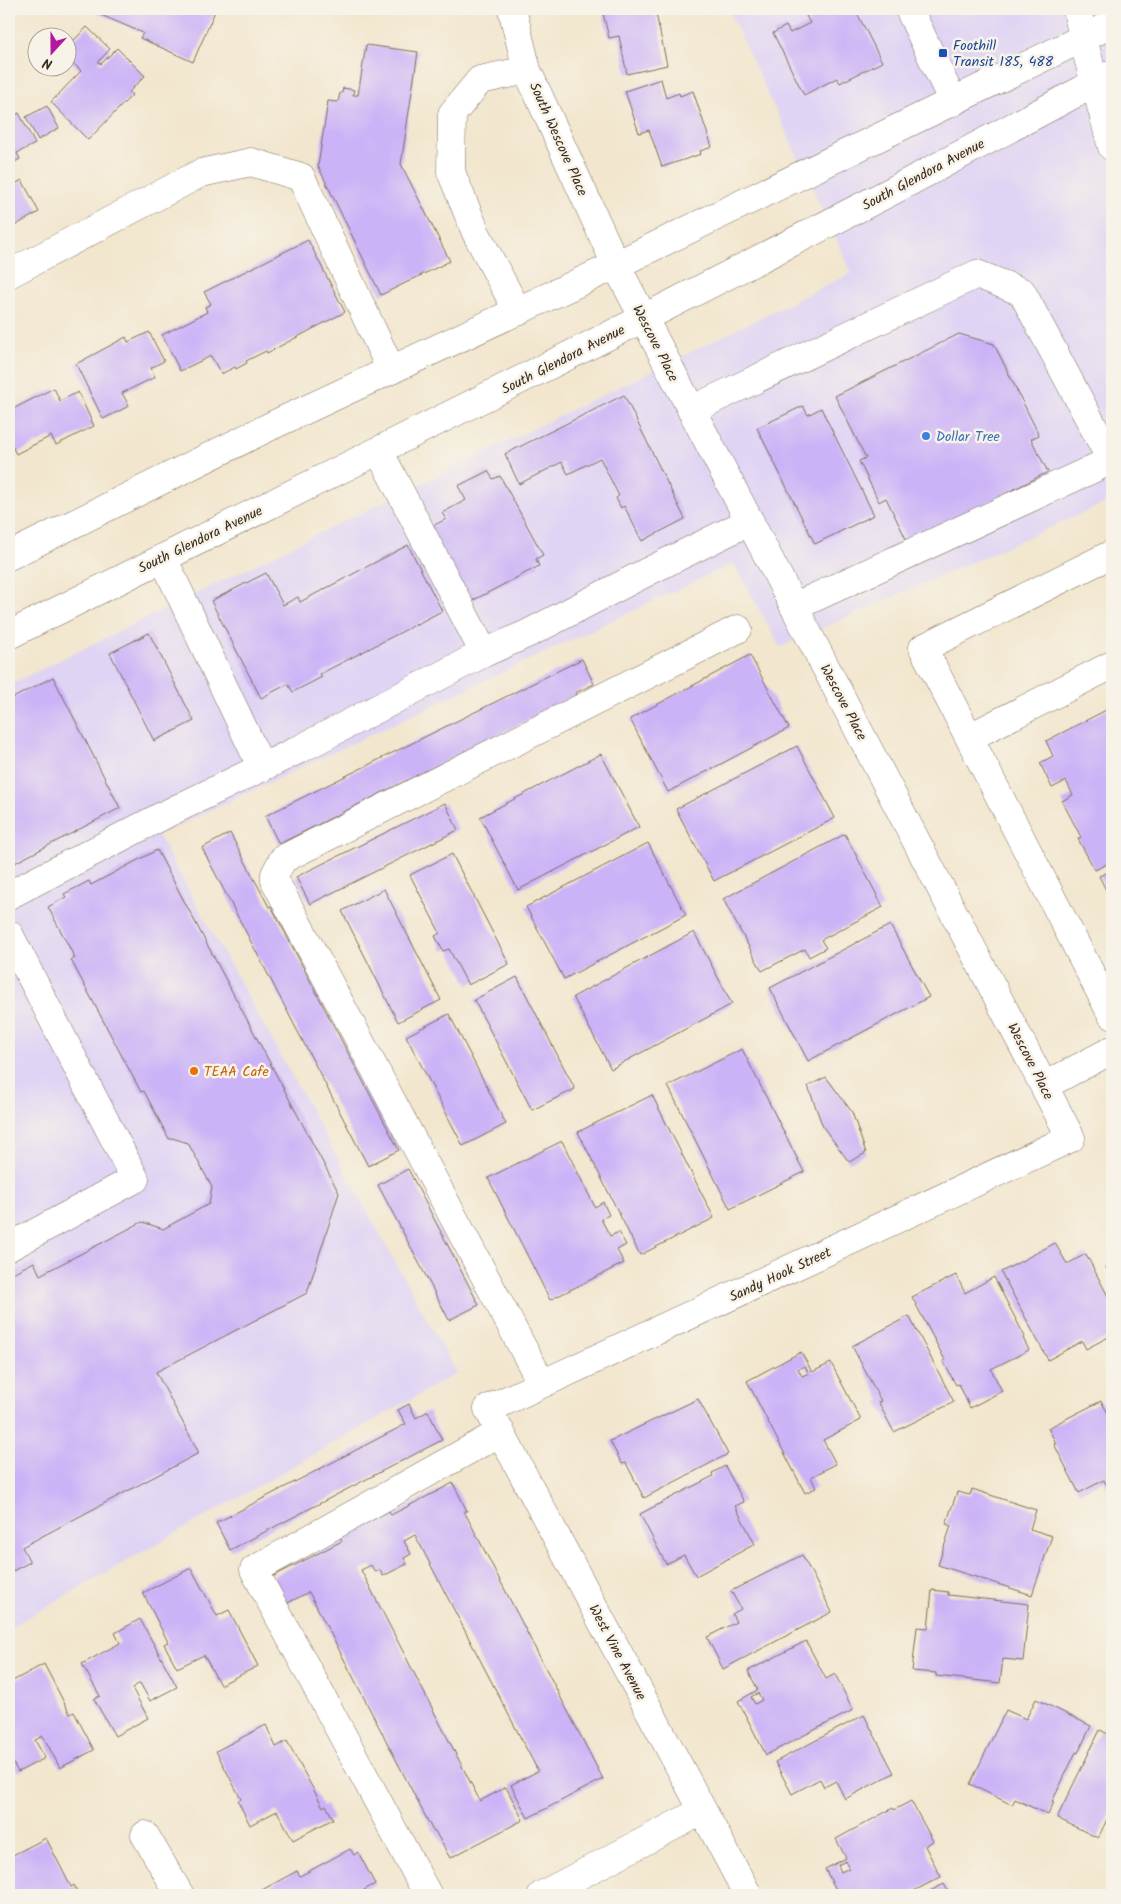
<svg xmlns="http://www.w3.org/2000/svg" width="1121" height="1904" font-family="Kalam,sans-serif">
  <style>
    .built { fill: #dfd4f4 }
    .building { fill: #cbb3f7; fill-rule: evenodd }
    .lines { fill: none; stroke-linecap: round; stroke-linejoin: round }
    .minor-casing { stroke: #7b6c5c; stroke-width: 29 }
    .major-casing { stroke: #7b6c5c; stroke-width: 29 }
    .minor { stroke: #fff; stroke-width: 28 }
    .major { stroke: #fff; stroke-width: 28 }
    .transit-dot { fill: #1a4fb4; stroke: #f7f3e8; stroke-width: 2 }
    .shop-dot { fill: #3f7fe0; stroke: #f7f3e8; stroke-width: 2 }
    .food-dot { fill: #e8710a; stroke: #f7f3e8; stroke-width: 2 }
    .labels { text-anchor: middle; stroke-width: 5; stroke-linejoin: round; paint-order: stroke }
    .transit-label { font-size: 14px; fill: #164399; stroke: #f7f3e8; text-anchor: start }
    .street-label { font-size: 14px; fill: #3b2a1e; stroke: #f7f3e8 }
    .shop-label { font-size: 14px; fill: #366cbe; stroke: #f7f3e8; text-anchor: start }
    .food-label { font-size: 14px; fill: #c56008; stroke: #f7f3e8; text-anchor: start }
  </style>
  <rect width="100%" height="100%" fill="#f7f3e8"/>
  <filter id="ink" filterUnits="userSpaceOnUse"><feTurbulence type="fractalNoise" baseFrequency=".02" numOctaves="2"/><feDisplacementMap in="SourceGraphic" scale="10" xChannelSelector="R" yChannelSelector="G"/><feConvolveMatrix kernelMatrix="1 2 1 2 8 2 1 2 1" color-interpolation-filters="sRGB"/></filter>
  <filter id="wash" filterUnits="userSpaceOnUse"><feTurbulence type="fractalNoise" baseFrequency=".0096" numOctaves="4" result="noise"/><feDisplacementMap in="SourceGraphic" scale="20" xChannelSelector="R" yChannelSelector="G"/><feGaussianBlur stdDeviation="1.12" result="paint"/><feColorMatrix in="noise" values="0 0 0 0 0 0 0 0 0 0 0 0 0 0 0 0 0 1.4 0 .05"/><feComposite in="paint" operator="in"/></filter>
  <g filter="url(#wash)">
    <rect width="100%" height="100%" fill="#f2e6ce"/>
    <path class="built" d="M728 9H1112V500L780 647 734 563 158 835 457 1373 9 1628V685L852 273Z"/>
    <g id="blocks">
      <path class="building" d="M95 9H216L193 62 140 38 143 33 94 12Z
        M602 9H655L667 65 627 74 619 36 609 38Z
        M821 9H855L882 62 840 83 837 78 804 95 773 33 786 26 790 33 810 23 806 16Z
        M87 27 110 49 98 62 101 64 117 48 145 76 129 92 132 95 88 140 51 102 81 71 68 58V46Z
        M366 45 418 52 401 164 450 261 381 295 318 166 328 101 338 102 340 93H342L343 88 354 90 353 95H358Z
        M661 79 666 98 679 93 680 96 693 91 712 147 700 151 701 154 662 167 649 130 639 133 625 91Z
        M47 106 59 128 38 140 26 117Z
        M19 113 35 144 17 153 20 159 9 165V119Z
        M22 180 39 212 9 229V187Z
        M308 240 345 312 267 353 266 351 246 361 247 363 236 369 235 367 221 374 211 356 180 371 162 335 207 312 205 307 211 304 204 292Z
        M149 332 164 361 151 368 155 377 122 393 129 406 103 419 76 364 126 337 128 342Z
        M959 334 994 344 1039 435 1031 439 1048 472 908 543 886 498 879 502 859 461 866 458 835 396Z
        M54 388 60 401 78 392 94 426 56 445 51 436 16 454 9 440V411Z
        M624 395 685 519 642 541 624 506 621 508 616 498 619 496 600 458 568 474 562 462 519 484 505 454Z
        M803 406 808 415 821 408 874 515 815 544 757 428Z
        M488 471 493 479 500 476 543 555 536 559 539 566 466 604 427 529 446 519 442 513 466 500 458 486Z
        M408 545 442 611 320 674 322 677 293 692 288 684 261 698 211 601 266 573 283 605 298 597 300 602Z
        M149 633 194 721 154 741 110 653Z
        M750 655 789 728 668 792 630 719Z
        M582 659 594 684 575 693 576 696 279 844 265 816Z
        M53 677 120 808 9 866V700Z
        M1112 707V869L1109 863 1095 870 1078 839 1081 837 1062 801 1073 795 1066 781 1052 788 1040 763 1053 756 1046 741Z
        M797 746 835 818 714 881 676 809Z
        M601 754 639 827 518 890 480 817Z
        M445 803 458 830 310 904 296 877Z
        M230 833 269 907 271 906 399 1150 368 1166 202 848Z
        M845 834 883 907 821 940 826 948 809 957 805 949 762 971 723 899Z
        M648 843 686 915 564 979 526 907Z
        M157 850 339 1193 307 1293 156 1372 199 1453 22 1547 30 1562 9 1573V1275L34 1262 40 1275 142 1222 163 1229 209 1204 212 1187 188 1143 172 1138 169 1139 144 1091 141 1092 71 960 75 958 48 907 66 897 64 894 89 881 91 885Z
        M452 854 509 964 468 985 449 949 443 951 435 936 440 933 410 875Z
        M1112 870V902L1099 876Z
        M384 889 441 1000 398 1022 342 911Z
        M890 925 929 997 808 1061 770 988Z
        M694 932 732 1004 611 1069 573 997Z
        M517 977 575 1089 532 1110 474 1000Z
        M449 1014 506 1124 463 1146 406 1036Z
        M742 1049 804 1172 730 1209 668 1086Z
        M826 1077 852 1112 866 1153 849 1162 823 1127 808 1086Z
        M652 1095 714 1218 640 1255 578 1132Z
        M562 1141 595 1207 603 1202 609 1215 601 1219 610 1236 619 1232 626 1245 617 1250 624 1263 550 1300 488 1178Z
        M408 1169 479 1305 449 1320 378 1185Z
        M1055 1243 1067 1264 1086 1254 1112 1304V1335L1086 1349 1082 1341 1048 1360 1001 1272Z
        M1112 1255V1271L1106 1268Z
        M956 1275 965 1293 994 1277 1025 1337 1023 1338 1029 1350 991 1369 1002 1391 970 1408 959 1384 956 1385 943 1361 945 1360 912 1297Z
        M909 1316 954 1402 894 1432 878 1402 881 1401 852 1346Z
        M801 1352 812 1372 831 1363 861 1420 823 1440 836 1464 811 1477 816 1488 805 1493 747 1381ZM805 1366 809 1373 802 1376 798 1369Z
        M698 1399 728 1454 644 1498 626 1463 622 1464 610 1441Z
        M1101 1401 1109 1415 1111 1414 1112 1417V1496L1104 1480 1079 1493 1054 1444 1056 1443 1048 1428Z
        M409 1404 416 1418 428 1411 442 1440 230 1550 216 1523 406 1424 398 1410Z
        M725 1466 744 1502 735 1506 755 1544 696 1576 684 1555 666 1564 640 1514 713 1476 712 1473Z
        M453 1483 467 1511H464L603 1779 528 1818 511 1785 538 1771 415 1535 404 1541 411 1554 404 1558 407 1564 383 1576 380 1570 375 1572 371 1565 361 1570 480 1801 506 1787 523 1820 450 1858 435 1831H433L309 1592 282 1606 268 1579 342 1541 340 1537 389 1511 391 1515Z
        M972 1489 1036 1510 1030 1529 1052 1536 1032 1595 938 1565 951 1526 946 1524 957 1492 970 1495Z
        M802 1555 832 1612 723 1669 707 1637 736 1622 732 1614 741 1609 731 1591Z
        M191 1568 217 1616 229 1610 258 1666 220 1685 204 1655 177 1668 164 1644 168 1642 143 1593Z
        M932 1590 948 1592V1595L1029 1604 1023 1661 1003 1659 1000 1683 936 1676V1673L912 1671 917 1627 928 1628Z
        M140 1619 177 1687 150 1701 140 1683 132 1688 148 1718 115 1736 94 1699 100 1696 82 1664 120 1643 115 1633Z
        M806 1641 826 1679 835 1674 853 1710 766 1755 738 1701 758 1690 748 1671ZM758 1693 762 1700 755 1704 751 1697Z
        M44 1664 70 1714 74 1712 94 1750 60 1768 43 1736 35 1740 45 1758 18 1772 9 1756V1683Z
        M1036 1699 1091 1726 1078 1753 1076 1752 1052 1802H1054L1048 1815 1015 1799 1012 1805 970 1784 1006 1710 1026 1719Z
        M864 1715 894 1773 845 1799 836 1781 824 1787 820 1779 792 1794 775 1762Z
        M266 1725 276 1747 287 1741 323 1807 326 1805 333 1819 293 1840 277 1811 250 1825 238 1801 241 1799 216 1751Z
        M1100 1730 1112 1736V1809L1098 1838 1057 1818Z
        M911 1801 933 1841 925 1846 941 1877 906 1895H839L825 1869 846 1858 836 1839 893 1808 894 1810ZM846 1861 849 1868 841 1872 838 1865Z
        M46 1838 71 1887 74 1885 79 1895H9V1857Z
        M350 1849 354 1855 358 1852 375 1884 364 1890 367 1895H262L260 1891 297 1871 300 1876Z
        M944 1884 950 1895H926L931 1892 930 1891Z"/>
    </g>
  </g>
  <g filter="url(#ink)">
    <use href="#blocks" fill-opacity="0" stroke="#7b6c5c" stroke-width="1"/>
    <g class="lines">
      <defs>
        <path id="minor" d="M512 9 527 70 616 265 1071 1138 488 1409 748 1895
          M909 9 953 102
          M1077 9 1083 39 1112 147
          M9 274 201 173 251 162 301 177 391 370
          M518 312 476 233 451 172 452 114 480 80 527 70
          M691 410 977 274 1022 292 1111 460
          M379 451 484 653
          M1112 554 923 648 1112 1015
          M163 558 262 768
          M794 607 1112 460
          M970 737 1112 665
          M9 895 166 814 300 749 484 653 529 633 645 573 750 521
          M9 934 135 1179 9 1247
          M1044 1086 1112 1050
          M542 1384 275 881V874L283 859 738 629
          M145 1835 180 1895
          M428 1895 254 1570 501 1432
          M542 1895 702 1811"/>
        <path id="major" d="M9 556 273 425 616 265 1112 24
          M9 635 644 318 892 191 1112 74"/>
      </defs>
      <use href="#minor" class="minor-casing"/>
      <use href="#major" class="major-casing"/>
      <use href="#minor" class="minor"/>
      <use href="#major" class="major"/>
    </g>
  </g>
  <rect class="transit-dot" x="938" y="48" width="10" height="10" rx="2.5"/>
  <circle class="shop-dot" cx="926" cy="436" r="5"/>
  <circle class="food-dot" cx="194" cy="1071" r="5"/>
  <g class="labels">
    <g class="transit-label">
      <text x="953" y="50">Foothill<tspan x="953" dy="16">Transit 185, 488</tspan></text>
    </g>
    <g class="street-label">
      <text transform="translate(559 139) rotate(66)" y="5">South Wescove Place</text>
      <text transform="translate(923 174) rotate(-28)" y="5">South Glendora Avenue</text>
      <text transform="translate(656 343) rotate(63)" y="5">Wescove Place</text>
      <text transform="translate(563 359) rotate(-27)" y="5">South Glendora Avenue</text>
      <text transform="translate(200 539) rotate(-26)" y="5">South Glendora Avenue</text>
      <text transform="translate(844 702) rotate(62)" y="5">Wescove Place</text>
      <text transform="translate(1031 1061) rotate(63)" y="5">Wescove Place</text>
      <text transform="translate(780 1274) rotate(-25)" y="5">Sandy Hook Street</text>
      <text transform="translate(618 1652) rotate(62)" y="5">West Vine Avenue</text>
    </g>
    <g class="shop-label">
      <text x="936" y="441">Dollar Tree</text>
    </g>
    <g class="food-label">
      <text x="204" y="1076">TEAA Cafe</text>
    </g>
  </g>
  <rect width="1121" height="1904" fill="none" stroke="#f7f3e8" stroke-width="30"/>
  <g transform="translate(52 52) rotate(201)"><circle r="24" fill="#f7f3e8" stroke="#aca397"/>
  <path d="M0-4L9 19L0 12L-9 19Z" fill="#b5179e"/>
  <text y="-8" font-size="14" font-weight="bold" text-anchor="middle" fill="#3b2a1e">N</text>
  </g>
</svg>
